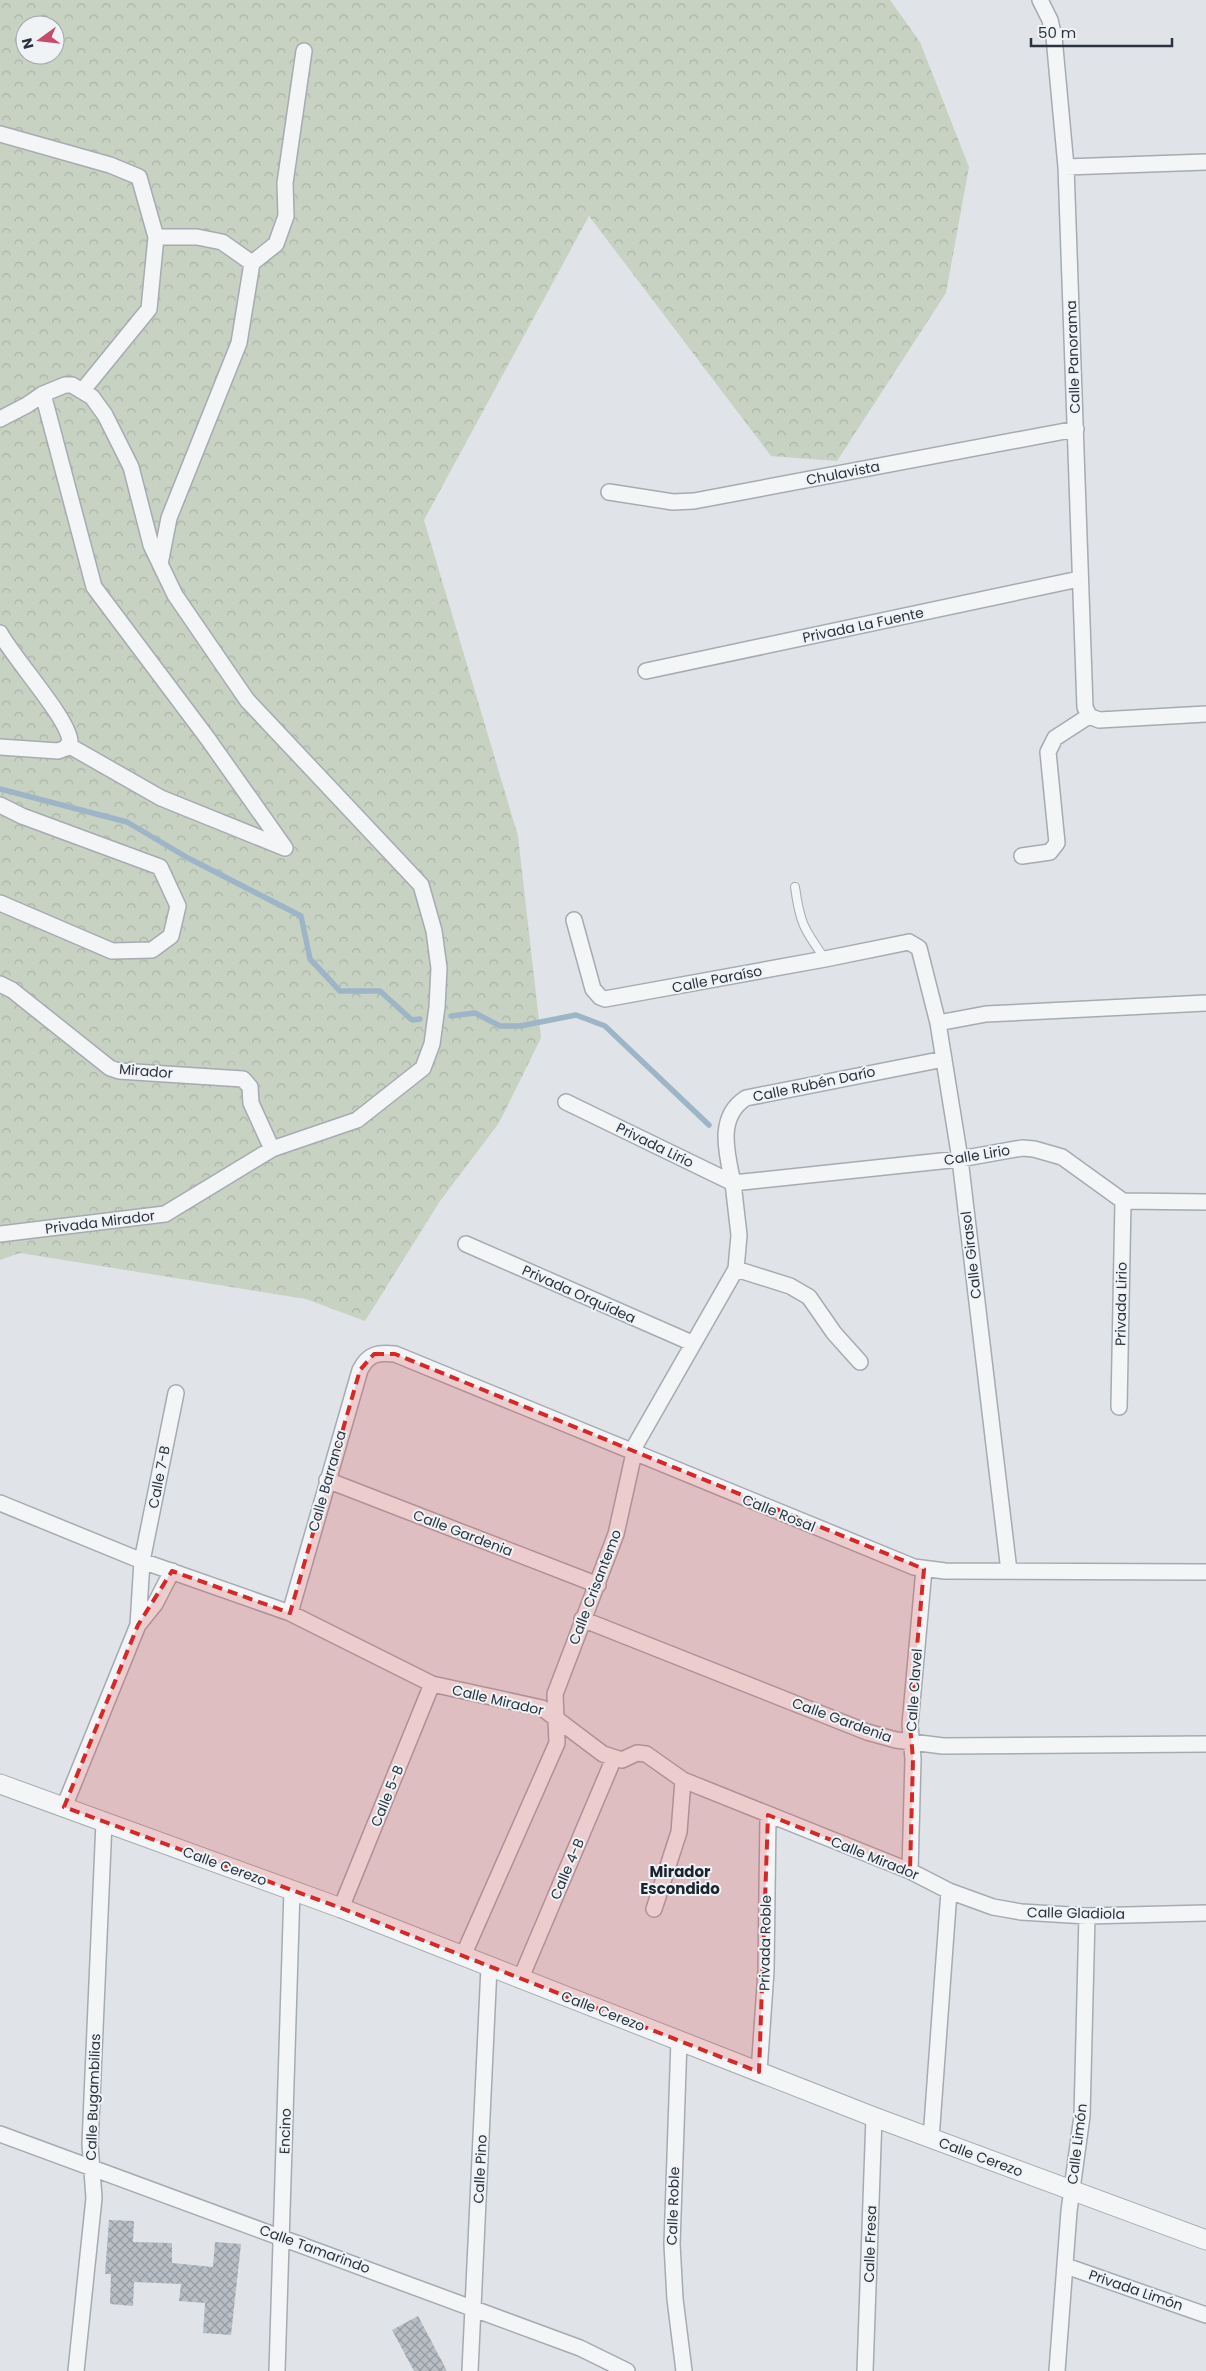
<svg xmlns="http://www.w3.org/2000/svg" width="1206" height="2371" font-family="Poppins,sans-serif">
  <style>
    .park { fill: url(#park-crowns); fill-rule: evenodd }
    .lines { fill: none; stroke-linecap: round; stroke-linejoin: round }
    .stream { stroke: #9db5c7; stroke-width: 5.5 }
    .building { fill: url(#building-cross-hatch) }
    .service-casing { stroke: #a6abb2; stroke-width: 10 }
    .minor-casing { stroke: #a6abb2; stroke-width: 18 }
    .tertiary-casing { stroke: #a6abb2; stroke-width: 21 }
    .service { stroke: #f3f5f7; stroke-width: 8 }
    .minor { stroke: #f3f5f7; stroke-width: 15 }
    .tertiary { stroke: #f3f5f7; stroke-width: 19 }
    .marked { fill: #d62828; fill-opacity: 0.2; stroke: #d62828; stroke-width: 4; stroke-dasharray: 10 6; stroke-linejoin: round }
    .labels { text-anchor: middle; stroke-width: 4; stroke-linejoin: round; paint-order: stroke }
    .street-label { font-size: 14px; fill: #2a333f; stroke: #f0f3f6 }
    .neighbourhood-label { font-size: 15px; font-weight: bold; fill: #1c2430; stroke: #f0f3f6 }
  </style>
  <defs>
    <pattern id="park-crowns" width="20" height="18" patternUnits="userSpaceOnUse" patternTransform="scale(1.25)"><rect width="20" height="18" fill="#c7d2c2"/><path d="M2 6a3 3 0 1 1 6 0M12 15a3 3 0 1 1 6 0" fill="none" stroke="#abb5a8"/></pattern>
    <pattern id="building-cross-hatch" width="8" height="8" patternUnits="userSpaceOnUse" patternTransform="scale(1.25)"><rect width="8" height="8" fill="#b8bec5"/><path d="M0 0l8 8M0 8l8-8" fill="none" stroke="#969ba1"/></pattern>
  </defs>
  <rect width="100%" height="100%" fill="#e0e4e8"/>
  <path class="park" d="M0 0H890L920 42 969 167 946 293 837 461 771 456 589 216 424 520 518 836 541 1038 499 1123 440 1201 365 1321 306 1299 20 1253 0 1260ZM25 25H55V55H25Z"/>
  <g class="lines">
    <path class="stream" d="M0 789 127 822 188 858 301 916 310 959 340 991H380L412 1020 420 1019
      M451 1016 475 1013 500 1026H520L576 1015 605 1026 709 1125"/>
  </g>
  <path class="building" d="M109 2220 134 2221 133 2242 172 2243V2263L213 2267 215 2242 241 2244 231 2335 203 2333 205 2303 179 2301 181 2284 134 2282 133 2306 110 2304 111 2274H105Z
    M418 2316 447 2371H414L392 2330Z"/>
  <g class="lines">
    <defs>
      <path id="service" d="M795 887C800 924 804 929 825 959"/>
      <path id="minor" d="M1040 0 1050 20 1054 37 1066 167 1085 707 1089 716
        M0 134 110 165 139 177 156 237 149 309 83 390
        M1066 167 1206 162
        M156 237H197L222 242 252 263
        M43 394 94 587 208 739 285 848
        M0 419 27 405 43 394 65 385H72L92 397 105 415 131 467 151 545 175 595 247 700 421 885 434 931 439 968 437 1007 432 1044 423 1068 357 1120 272 1149 165 1214 0 1234
        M609 492 673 502 694 501 1076 429
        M160 564 169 518 239 343 252 263 276 244 286 216 285 183 304 51
        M0 633C14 659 68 718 70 741L66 748 58 751 0 747
        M646 671 1079 579
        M1089 716 1099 720 1206 714
        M68 745 161 798 285 848
        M0 805 22 816 160 867 178 906 171 936 152 950 112 951 0 903
        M1022 856 1050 852 1057 843 1048 752 1055 738 1089 716
        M574 920 593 989 600 997 605 999 825 959 904 943 909 942 919 948 938 1023 960 1159 1009 1571
        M0 984 12 990 110 1068 119 1071 243 1079 250 1087 251 1103 272 1149
        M938 1023 986 1014 1206 1003
        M944 1059 746 1098C716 1117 727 1154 733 1183L960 1159 1022 1148 1034 1149 1062 1157 1123 1201 1206 1202
        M466 1244 692 1343
        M736 1269 790 1286 809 1297 834 1333 860 1362
        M1119 1407 1123 1201
        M327 1480 598 1585
        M0 1503 142 1561 290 1613 432 1684 542 1708 603 1754 622 1760 637 1753 646 1754 683 1780 910 1871 949 1891 993 1907 1021 1912 1087 1916 1206 1913
        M290 1613 360 1370C368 1354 378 1352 395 1354L914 1567 945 1571 1206 1572
        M582 1619 867 1732 896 1740 943 1746 1206 1744
        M138 1625 142 1561 176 1393
        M64 1807 138 1625 155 1604 172 1571
        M910 1871 913 1759 910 1725 924 1569
        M341 1908 432 1684
        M654 1909 679 1832 683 1780
        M463 1956 557 1743 555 1694 616 1534 636 1444 736 1269 739 1235 733 1183 566 1102
        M520 1980 614 1758
        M679 2040 672 2244 675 2299 684 2371
        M759 2072 766 1971 768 1815
        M0 2134 580 2348 627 2371
        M931 2139 949 1891
        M1066 2266 1206 2315
        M76 2371 94 2198 90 2144 104 1822
        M277 2371 292 1890
        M470 2371 489 1967
        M865 2371 874 2117
        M1057 2371 1069 2211 1082 2116 1087 1916"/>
      <path id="tertiary" d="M0 1784 341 1908 874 2117 1206 2240"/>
    </defs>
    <use href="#service" class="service-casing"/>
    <use href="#minor" class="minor-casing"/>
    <use href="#tertiary" class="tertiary-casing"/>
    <use href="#service" class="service"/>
    <use href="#minor" class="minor"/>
    <use href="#tertiary" class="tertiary"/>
  </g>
  <path class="marked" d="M374 1354H395L924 1569 910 1725 913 1759 910 1871 768 1815 759 2072 341 1908 64 1807 138 1625 172 1571 290 1613 360 1370Z"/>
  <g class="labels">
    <g class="street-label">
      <text transform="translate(1073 357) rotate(-92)" y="5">Calle Panorama</text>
      <text transform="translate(843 473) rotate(-11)" y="5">Chulavista</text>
      <text transform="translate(863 625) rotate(-12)" y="5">Privada La Fuente</text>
      <text transform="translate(717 979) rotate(-11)" y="5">Calle Paraíso</text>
      <text transform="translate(146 1071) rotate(5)" y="5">Mirador</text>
      <text transform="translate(814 1084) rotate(-12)" y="5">Calle Rubén Darío</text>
      <text transform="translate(655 1145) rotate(26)" y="5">Privada Lirio</text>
      <text transform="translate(977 1155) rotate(-9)" y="5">Calle Lirio</text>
      <text transform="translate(100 1222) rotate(-7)" y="5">Privada Mirador</text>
      <text transform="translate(971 1255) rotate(-97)" y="5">Calle Girasol</text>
      <text transform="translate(579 1294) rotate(24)" y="5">Privada Orquídea</text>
      <text transform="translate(1121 1304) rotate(-89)" y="5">Privada Lirio</text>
      <text transform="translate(159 1477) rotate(-79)" y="5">Calle 7-B</text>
      <text transform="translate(327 1481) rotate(-74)" y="5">Calle Barranca</text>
      <text transform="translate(779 1513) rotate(22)" y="5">Calle Rosal</text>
      <text transform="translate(463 1533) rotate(21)" y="5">Calle Gardenia</text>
      <text transform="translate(595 1587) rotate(-69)" y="5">Calle Crisantemo</text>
      <text transform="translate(914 1690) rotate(-86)" y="5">Calle Clavel</text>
      <text transform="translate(498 1700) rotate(13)" y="5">Calle Mirador</text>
      <text transform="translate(842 1720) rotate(20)" y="5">Calle Gardenia</text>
      <text transform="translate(387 1796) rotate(-68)" y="5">Calle 5-B</text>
      <text transform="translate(875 1858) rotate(22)" y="5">Calle Mirador</text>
      <text transform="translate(225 1866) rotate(20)" y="5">Calle Cerezo</text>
      <text transform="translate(567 1869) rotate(-67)" y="5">Calle 4-B</text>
      <text transform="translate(1076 1913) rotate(1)" y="5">Calle Gladiola</text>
      <text transform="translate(765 1943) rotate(-89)" y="5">Privada Roble</text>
      <text transform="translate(603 2011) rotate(21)" y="5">Calle Cerezo</text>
      <text transform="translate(93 2097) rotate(-88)" y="5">Calle Bugambilias</text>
      <text transform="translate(285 2131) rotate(-88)" y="5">Encino</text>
      <text transform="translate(1077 2144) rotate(-83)" y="5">Calle Limón</text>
      <text transform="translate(981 2157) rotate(20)" y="5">Calle Cerezo</text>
      <text transform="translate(480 2169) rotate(-87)" y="5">Calle Pino</text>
      <text transform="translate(673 2206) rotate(-88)" y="5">Calle Roble</text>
      <text transform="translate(870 2244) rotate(-88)" y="5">Calle Fresa</text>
      <text transform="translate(315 2249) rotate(20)" y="5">Calle Tamarindo</text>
      <text transform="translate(1136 2290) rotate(19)" y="5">Privada Limón</text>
    </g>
    <g class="neighbourhood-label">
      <text x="680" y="1877">Mirador<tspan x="680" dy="17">Escondido</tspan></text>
    </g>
  </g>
  <g transform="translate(40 40) rotate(255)"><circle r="24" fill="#f0f3f6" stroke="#a1a6ad"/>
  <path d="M0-4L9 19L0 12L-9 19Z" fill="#c74b6a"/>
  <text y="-8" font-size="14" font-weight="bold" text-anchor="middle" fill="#2a333f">N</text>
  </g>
  <path d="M1031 38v8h141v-8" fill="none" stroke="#2a333f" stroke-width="2.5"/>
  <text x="1038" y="38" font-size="15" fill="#2a333f" stroke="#f0f3f6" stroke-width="4" paint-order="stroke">50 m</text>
</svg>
